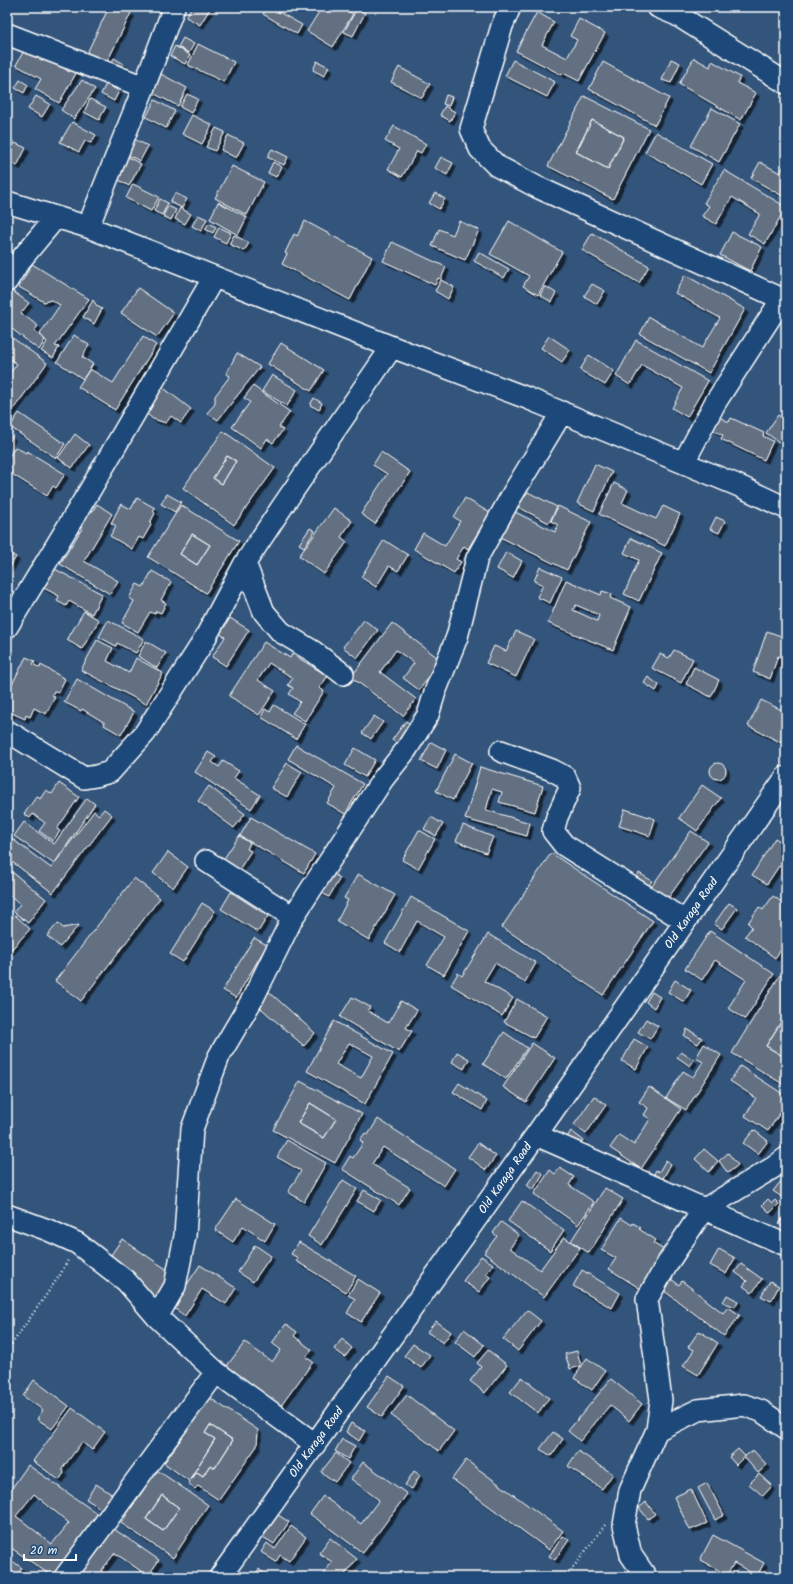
<svg xmlns="http://www.w3.org/2000/svg" width="793" height="1584" font-family="Kalam,sans-serif">
  <style>
    .building { fill: #626f82; stroke: #fff; fill-rule: evenodd; filter: url(#shadow) }
    .lines { fill: none; stroke-linecap: round; stroke-linejoin: round }
    .minor-casing { stroke: #fff; stroke-width: 24 }
    .path { stroke: #fff; stroke-width: 2.5; stroke-dasharray: 1 3; stroke-linecap: butt }
    .minor { stroke: #1f4a7a; stroke-width: 21 }
    .labels { text-anchor: middle; stroke-width: 3.5; stroke-linejoin: round; paint-order: stroke }
    .street-label { font-size: 12px; fill: #fff; stroke: #1f4a7a }
  </style>
  <defs>
    <filter id="shadow"><feDropShadow dx="3.5" dy="3.5" stdDeviation="0" flood-color="#0009"/></filter>
  </defs>
  <rect width="100%" height="100%" fill="#33557c"/>
  <filter id="ink" filterUnits="userSpaceOnUse"><feTurbulence type="fractalNoise" baseFrequency=".025" numOctaves="2"/><feDisplacementMap in="SourceGraphic" scale="8" xChannelSelector="R" yChannelSelector="G"/><feConvolveMatrix kernelMatrix="1 2 1 2 8 2 1 2 1" color-interpolation-filters="sRGB"/></filter>
  <g filter="url(#ink)">
    <path class="building" d="M109 7H119L131 13 107 62 87 53Z
      M189 7H211L200 25 186 17 191 8Z
      M268 7H270L302 25 297 34 263 14Z
      M308 7H317L314 11Z
      M322 7H341L353 14 333 47 307 31Z
      M357 8 365 13 353 36 344 32Z
      M537 12 554 22 542 45 567 58 577 40 570 36 579 19 605 33 579 81 563 73 562 75 516 51Z
      M183 38 194 44 189 53 178 47Z
      M198 44 234 62 224 82 188 65Z
      M175 46 190 55 185 64 170 56Z
      M26 47 59 66 62 61 67 64 65 69 69 72 72 67 78 70 59 103 35 89 41 79 16 65Z
      M114 58 124 64 119 73 108 67Z
      M694 58 710 67 712 61 740 77 737 83 756 93 741 120 679 84Z
      M671 59 680 63 671 83 662 80Z
      M513 60 555 82 547 97 505 76Z
      M317 61 329 67 324 76 313 70Z
      M603 62 669 98 655 125 589 89Z
      M399 67 430 84 422 98 391 82Z
      M161 74 187 88 178 106 151 92Z
      M20 80 28 85 24 93 15 88Z
      M82 80 95 89 74 119 61 110Z
      M106 84 119 91 114 101 101 94Z
      M187 94 198 99 191 113 180 107Z
      M446 95 452 97 449 106 443 104Z
      M36 96 50 104 42 117 28 109Z
      M584 96 649 129 613 199 548 166ZM592 120 624 137 608 169 576 152Z
      M90 99 106 107 99 120 84 112Z
      M155 100 175 111 166 128 146 117Z
      M445 106 455 112 450 121 440 115Z
      M712 108 740 124 719 162 691 146Z
      M192 115 212 125 202 144 182 134Z
      M592 120 624 137 608 169 576 152Z
      M72 122 96 135 91 143 85 141 79 152 60 142Z
      M394 126 426 144 421 153 417 151 402 177 388 169 399 149 385 141Z
      M216 128 225 132 215 151 206 147Z
      M656 132 712 164 701 184 645 152Z
      M228 135 244 143 236 158 221 150Z
      M7 138 13 141 7 154Z
      M134 139 148 146 140 161 126 154Z
      M15 143 26 148 17 166 7 161V158Z
      M272 149 288 157 284 165 267 157Z
      M128 157 141 164 129 186 117 179Z
      M441 157 453 163 447 175 435 168Z
      M273 162 282 167 276 177 268 173Z
      M760 162 780 173 786 162V198L751 178Z
      M232 166 264 182 247 215 215 198Z
      M724 170 786 207 765 244 748 234 760 214 732 197 716 224 702 216 709 206 704 203Z
      M133 184 159 197 151 211 126 198Z
      M175 193 187 199 182 208 170 202Z
      M435 193 445 199 439 209 429 203Z
      M160 199 168 203 162 215 154 211Z
      M218 202 247 217 238 235 210 219Z
      M168 206 176 210 171 220 163 216Z
      M180 208 191 214 185 224 175 219Z
      M198 215 207 219 201 231 192 226Z
      M305 221 372 257 350 300 282 264 287 254 285 253 294 234 297 236Z
      M459 221 479 230 465 260 432 246 439 229 453 235Z
      M509 221 562 252 538 295 523 286 529 276 490 254Z
      M209 223 216 227 213 233 205 229Z
      M219 227 231 233 226 243 214 237Z
      M732 232 762 247 750 271 720 255Z
      M592 233 649 266 639 283 582 250Z
      M234 235 249 243 244 251 229 244Z
      M392 242 446 267 441 279 438 278 435 285 383 261Z
      M479 252 509 269 504 278 474 261Z
      M32 264 89 299 55 346 59 347 53 358 41 351 47 342 40 334 60 305 51 300 44 302 19 287Z
      M685 275 745 309 709 373 640 334 649 317 702 348 720 318 675 293Z
      M441 280 454 287 448 299 435 291Z
      M592 284 605 291 597 304 584 296Z
      M545 286 556 293 551 302 540 295Z
      M138 288 174 313 157 337 121 313Z
      M11 290 29 303 21 313 38 326 34 331 45 340 39 350 7 325V295Z
      M93 300 97 306 102 309 94 324 83 317Z
      M7 334 47 363 7 418V377L17 364 7 357Z
      M74 335 89 345 82 357 93 364 83 379 57 362Z
      M143 336 156 345 115 410 78 387 90 369 113 383Z
      M549 336 570 350 562 362 541 348Z
      M636 340 708 381 687 417 672 408 683 388 642 365 630 385 616 376Z
      M281 343 324 370 311 391 268 364Z
      M237 353 260 367 218 420 207 413 215 404V396L230 376 226 374Z
      M589 355 614 371 605 385 580 370Z
      M272 375 297 390 287 406 262 391Z
      M161 386 191 409 181 423 171 416 166 423 153 419 143 411Z
      M253 386 290 412 279 427 283 430 273 443 267 439 261 448 232 427 250 402 244 398Z
      M314 398 322 403 319 410 310 405Z
      M19 413 65 444 56 458 10 427Z
      M778 415 785 420 786 418V447L766 433Z
      M719 417 729 422 731 418 764 433 763 436 773 441 764 460 721 439 723 435 713 430Z
      M223 431 275 468 234 525 183 488ZM227 456 236 461 222 484 213 478Z
      M7 434 12 437 7 445Z
      M75 434 89 445 72 468 58 458Z
      M15 447 26 453 27 451 65 474 56 488 53 486 47 496 7 471V460Z
      M381 452 410 472 375 524 361 514 387 474 373 465Z
      M227 456 236 461 222 484 213 478Z
      M595 464 612 472 594 511 577 503Z
      M614 483 628 490 622 503 656 519 663 506 680 514 665 546 599 514Z
      M522 489 557 507 549 523 514 505Z
      M167 494 181 502 175 512 161 504Z
      M137 498 155 508 153 511 155 513 150 523 151 525 143 539 139 537 132 549 110 536 116 526 111 523 121 504 131 509Z
      M465 498 490 513 468 549 464 546 456 559 461 562 454 573 414 549 423 533 445 546 460 521 454 517Z
      M97 504 112 514 84 561 118 581 110 594 60 564 83 527 77 524 86 509 92 512Z
      M181 505 239 541 206 593 148 557ZM192 534 210 545 197 565 180 554Z
      M558 506 591 522 567 570 498 536 511 510 555 532 558 525 551 521Z
      M334 508 352 521 341 537 347 542 324 574 299 556Z
      M716 517 725 521 719 533 710 529Z
      M310 528 315 531 304 547 299 544Z
      M192 534 210 545 197 565 180 554Z
      M631 538 662 553 639 601 624 594 639 560 624 553Z
      M384 540 408 555 398 571 389 566 376 587 361 577Z
      M7 552 16 557 8 570H7Z
      M506 552 522 561 513 578 497 569Z
      M540 567 562 577 550 603 537 597 543 585 534 581Z
      M53 568 102 594 92 614 69 601 66 606 57 601 59 596 42 587Z
      M152 571 171 582 161 600 166 603 161 613 156 611 155 614 150 612 138 632 122 623 134 601 129 598 137 584 143 587Z
      M566 580 601 595 602 591 612 594 610 598 631 607 613 650 548 623ZM576 605 599 615 597 621 573 610Z
      M7 588 16 593 7 607Z
      M84 611 99 620 82 649 67 640Z
      M230 618 249 630 226 666 212 657 225 637 220 634Z
      M108 620 144 639 136 653 117 643 116 646 99 637Z
      M364 620 378 630 357 658 343 647Z
      M392 623 442 661 419 690 403 678 414 663 396 650 380 672 416 699 403 716 351 677Z
      M516 631 534 639 516 677 486 663 494 646 506 651Z
      M767 631 786 638V659L778 656 770 679 753 672Z
      M97 640 113 648 107 661 129 673 136 658 163 673 146 704 81 670Z
      M146 641 166 653 157 668 138 656Z
      M264 642 290 658 292 654 328 676 319 688 324 691 305 721 292 713 300 702 289 694 293 688 288 685 293 678 269 663 258 680 275 691 259 715 229 696Z
      M674 650 693 659 681 683 652 668 660 654 669 658Z
      M26 657 35 661 33 664 40 668 41 665 65 679 58 693 54 691 52 695 55 697 46 714 34 708 30 717 26 715 25 719 12 713 11 715 7 713V694Z
      M694 667 719 680 711 697 686 684Z
      M648 677 659 685 656 691 644 683Z
      M77 679 134 712 121 735 104 725 105 723 82 709 81 711 64 702Z
      M761 700 786 712V729L780 742 748 726Z
      M274 705 305 724 296 739 261 717 265 709 270 712Z
      M374 716 383 722 371 739 362 733Z
      M406 721 417 729 403 748 392 740Z
      M431 742 446 750 437 769 421 761Z
      M296 745 363 784 345 814 327 803 336 788 288 759Z
      M355 748 375 760 365 777 345 765Z
      M208 752 216 757 212 762 219 767 223 761 239 771 234 778 260 795 251 809 195 772Z
      M455 754 472 763 453 800 436 791Z
      M710 771a8 8 0 1 1 16 0a8 8 0 1 1-16 0Z
      M287 763 302 772 287 797 271 788Z
      M480 767 543 786 535 812 499 802 502 792 492 789 486 810 530 823 527 836 465 819Z
      M59 783 79 797 57 829 60 831 53 841 39 831 45 823 33 814 30 818 24 814 37 796 40 799 46 790 52 794Z
      M702 785 721 798 697 831 679 818Z
      M209 786 245 814 234 828 198 801Z
      M87 798 95 804 54 864 14 836 24 822 54 844Z
      M104 809 112 815 53 893 7 858V835L51 868 94 811 99 815Z
      M625 809 655 819 650 836 619 826Z
      M251 817 315 854 304 873 240 836Z
      M431 817 443 824 436 836 424 829Z
      M463 825 493 837 486 853 456 841Z
      M419 830 435 839 418 869 402 860Z
      M691 831 708 842 664 904 647 893Z
      M239 836 250 843 247 849 251 851 237 873 221 863Z
      M775 838 786 845V870L779 866 767 884 752 875Z
      M168 852 188 867 173 888 153 873Z
      M551 853 653 921 603 995 502 927Z
      M7 868 46 899 28 923 14 912 20 904 7 893Z
      M327 870 340 878 329 897 316 889Z
      M639 873 652 881 644 894 631 885Z
      M358 874 395 895 369 940 337 921 348 900 344 898Z
      M134 878 160 898 81 1001 55 981Z
      M231 892 268 916 258 932 221 909Z
      M773 896 786 905V943L775 958 745 936 752 927 748 923 759 907 763 910Z
      M411 897 469 931 444 975 427 965 444 937 417 921 400 952 385 943Z
      M202 903 215 911 183 962 170 954Z
      M729 903 737 908 722 929 714 924Z
      M15 915 30 929 10 951 7 948V923Z
      M58 923 63 928 79 925 60 947 47 936Z
      M710 931 774 974 745 1019 728 1008 746 980 715 960 702 980 685 969Z
      M488 934 536 963 525 982 495 963 484 981 513 998 502 1016 451 985 458 973 462 976Z
      M254 938 267 945 236 998 223 990Z
      M780 975 786 979V1014L766 1046 786 1058V1086L732 1053Z
      M675 980 691 990 684 1002 668 992Z
      M267 990 315 1033 304 1046 255 1003Z
      M652 992 660 997 654 1008 646 1002Z
      M352 997 370 1007 368 1011 388 1023 401 1001 417 1010 406 1028 412 1031 399 1052 340 1017Z
      M517 999 547 1016 534 1038 504 1022Z
      M786 1014V1058L766 1046Z
      M646 1019 658 1026 650 1039 638 1032Z
      M334 1021 393 1054 365 1104 307 1071ZM349 1043 373 1056 361 1078 336 1064Z
      M687 1029 702 1038 698 1044 684 1036Z
      M504 1032 527 1048 506 1079 483 1064Z
      M634 1039 648 1047 636 1069 622 1061Z
      M532 1043 555 1058 526 1102 503 1087Z
      M704 1044 721 1055 686 1110 666 1098 683 1071 693 1077 703 1062 696 1058Z
      M457 1052 469 1059 464 1069 452 1062Z
      M681 1052 694 1060 690 1066 677 1057Z
      M740 1066 786 1096V1104L768 1131 745 1116 756 1098 730 1081Z
      M300 1081 362 1114 335 1163 273 1130ZM310 1103 336 1119 324 1138 298 1123Z
      M459 1083 487 1101 482 1110 453 1092Z
      M649 1087 681 1109 641 1169 610 1148 619 1135 634 1145 650 1119 644 1115 648 1108 639 1102Z
      M594 1096 606 1105 586 1134 574 1125Z
      M310 1103 336 1119 324 1138 298 1123Z
      M378 1119 455 1169 444 1186 383 1147 372 1164 410 1188 399 1205 342 1169 350 1156 353 1158 363 1143 360 1140 365 1133 368 1135Z
      M754 1130 768 1141 758 1154 743 1143Z
      M571 1131 583 1140 577 1148 565 1140Z
      M287 1140 326 1163 304 1202 288 1192 301 1171 277 1157Z
      M478 1143 496 1156 486 1170 468 1157Z
      M704 1149 718 1161 709 1172 695 1159Z
      M728 1153 738 1165 728 1173 719 1161Z
      M666 1160 671 1164 661 1182 652 1178 656 1170 659 1172Z
      M560 1168 574 1177 569 1185 594 1202 578 1225 534 1194 550 1170 555 1174Z
      M537 1170 543 1174 533 1190 527 1185Z
      M786 1175V1194L783 1198 773 1191Z
      M343 1180 357 1189 322 1245 308 1236Z
      M605 1188 623 1199 589 1253 571 1241Z
      M364 1190 381 1200 374 1211 357 1201Z
      M236 1199 275 1224 265 1241 243 1226 233 1242 215 1230Z
      M768 1199 772 1203 775 1200 779 1204 770 1213 762 1205Z
      M522 1201 564 1230 550 1251 508 1221Z
      M786 1213V1226L785 1228 779 1224Z
      M621 1218 632 1225 633 1223 641 1228 639 1229 656 1240 653 1243 667 1252 644 1291 609 1269 616 1258 601 1250Z
      M501 1222 519 1235 510 1248 540 1270 564 1237 580 1248 544 1297 484 1253 497 1236 493 1233Z
      M122 1239 172 1273 154 1299 104 1265Z
      M299 1242 356 1276 346 1292 296 1261 298 1258 291 1254Z
      M255 1245 271 1256 253 1282 238 1272Z
      M719 1249 735 1258 726 1274 710 1265Z
      M481 1256 493 1264 486 1274 490 1277 479 1292 463 1281Z
      M741 1264 762 1279 752 1293 743 1286 747 1281 735 1272Z
      M200 1265 236 1288 226 1304 202 1289 185 1316 172 1307Z
      M582 1270 620 1293 612 1308 573 1286Z
      M667 1276 679 1285 682 1281 723 1313 728 1307 740 1315 724 1336 659 1287Z
      M358 1279 380 1293 361 1322 347 1313 355 1299 348 1295Z
      M770 1281 779 1286 771 1301 761 1296Z
      M727 1295 738 1301 735 1307 723 1302Z
      M527 1310 541 1321 518 1351 503 1339Z
      M436 1321 451 1332 443 1343 427 1332Z
      M286 1324 297 1332 294 1336 312 1350 306 1357 313 1362 280 1407 226 1367 245 1342 272 1362 281 1350 272 1343Z
      M464 1329 484 1345 475 1357 455 1342Z
      M699 1331 718 1343 698 1375 683 1366 694 1350 688 1347Z
      M342 1339 352 1348 345 1357 334 1349Z
      M413 1344 430 1355 421 1368 404 1356Z
      M488 1350 507 1365 485 1393 470 1381 481 1367 477 1363Z
      M577 1351 581 1366 570 1369 565 1354Z
      M587 1358 605 1371 592 1390 574 1378Z
      M389 1376 404 1386 382 1417 367 1407Z
      M522 1377 549 1398 538 1413 510 1392Z
      M611 1379 642 1404 629 1421 610 1405 580 1441 568 1431Z
      M34 1380 69 1406 52 1429 37 1419 43 1410 23 1396Z
      M407 1395 454 1431 439 1451 391 1415Z
      M210 1398 258 1430 257 1446 219 1500 198 1486 195 1489 188 1483 189 1481 164 1463ZM210 1425 233 1440 215 1468 210 1465 203 1476 197 1472 191 1480 190 1479 215 1439 205 1433Z
      M72 1408 105 1432 92 1450 82 1442 62 1469 64 1473 59 1480 33 1461Z
      M351 1423 365 1431 359 1441 346 1432Z
      M210 1425 233 1440 215 1468 210 1465 203 1476 197 1472 191 1480 190 1479 215 1439 205 1433Z
      M553 1432 563 1439 551 1456 540 1449Z
      M342 1439 355 1446 348 1459 335 1451Z
      M738 1449 745 1456 736 1465 729 1457Z
      M753 1450 767 1465 758 1473 744 1457Z
      M578 1451 613 1474 602 1489 568 1466Z
      M336 1453 349 1463 335 1482 321 1472Z
      M466 1460 563 1531 549 1550 452 1479Z
      M363 1462 407 1494 363 1553 310 1514 323 1496 361 1524 379 1500 351 1479Z
      M28 1465 102 1517 59 1577H53L7 1545V1495ZM34 1494 69 1523 52 1544 16 1516Z
      M157 1470 208 1505 173 1558 121 1523ZM162 1495 179 1508 163 1531 146 1519Z
      M414 1471 420 1475 412 1489 405 1485Z
      M759 1474 772 1486 763 1496 749 1484Z
      M707 1483 724 1515 715 1520 698 1488Z
      M96 1484 113 1495 103 1510 86 1499Z
      M691 1489 707 1523 690 1530 674 1497Z
      M162 1495 179 1508 163 1531 146 1519Z
      M646 1502 655 1514 648 1519 639 1508Z
      M278 1515 289 1522 274 1544 263 1537Z
      M291 1526 306 1537 289 1561 280 1555 276 1562 261 1552 267 1543 275 1549Z
      M111 1527 159 1560 148 1576 115 1553 101 1571 105 1574 103 1577H71Z
      M713 1535 764 1563 757 1576 734 1563 727 1575 700 1560Z
      M563 1536 569 1540 555 1560 549 1556Z
      M330 1538 357 1559 343 1577H321L332 1562 319 1553Z
      M7 1557 22 1568 15 1577H7Z
      M259 1569 268 1577H253Z
      M175 1573 181 1577H172Z
      M782 1573 786 1575V1577H779Z"/>
    <g class="lines">
      <defs>
        <path id="minor" d="M510 7 502 26 471 129 480 149 497 166 537 187 782 299 715 403 684 462
          M658 7 677 15 786 83
          M7 34 144 87
          M7 202 88 227 392 347 527 398 737 485 786 508
          M88 227 144 87 174 7
          M7 281 18 263 56 217
          M245 563 264 612 281 632 314 652 343 674
          M7 627 90 490 214 277
          M7 731 84 778 96 776 110 772 145 733 203 642 245 563 282 507 392 347
          M501 751 552 770 565 777 570 788 557 817 553 831 564 845 685 921
          M206 861 293 917
          M536 1135 786 1245
          M7 1215 48 1230 77 1243 126 1281 157 1317 216 1372 315 1444
          M157 1317 175 1286 185 1236 192 1129 219 1056 252 1000 293 917 383 779 406 750 428 715 435 692 457 637 477 558 512 495 562 412
          M657 1430 698 1410 744 1405 761 1411 786 1428
          M65 1577 216 1372
          M220 1577 536 1135 786 777
          M646 1577 631 1555 624 1525 630 1490 657 1430 661 1400 647 1299 669 1261 703 1210 774 1167 786 1158"/>
      </defs>
      <use href="#minor" class="minor-casing"/>
      <path class="path" d="M7 1351 60 1275 68 1260
        M566 1577 605 1525"/>
      <use href="#minor" class="minor"/>
    </g>
  </g>
  <g class="labels">
    <g class="street-label">
      <text transform="translate(691 913) rotate(-55)" y="4">Old Karaga Road</text>
      <text transform="translate(505 1178) rotate(-55)" y="4">Old Karaga Road</text>
      <text transform="translate(316 1442) rotate(-54)" y="4">Old Karaga Road</text>
    </g>
  </g>
  <rect width="793" height="1584" fill="none" stroke="#1f4a7a" stroke-width="24"/>
  <rect x="12" y="12" width="769" height="1560" fill="none" stroke="#fff" stroke-width="1.5" filter="url(#ink)"/>
  <path d="M24 1554v6h52v-6" fill="none" stroke="#ffffff" stroke-width="2"/>
  <text x="30" y="1554" font-size="12" fill="#ffffff" stroke="#1f4a7a" stroke-width="3" paint-order="stroke">20 m</text>
</svg>
